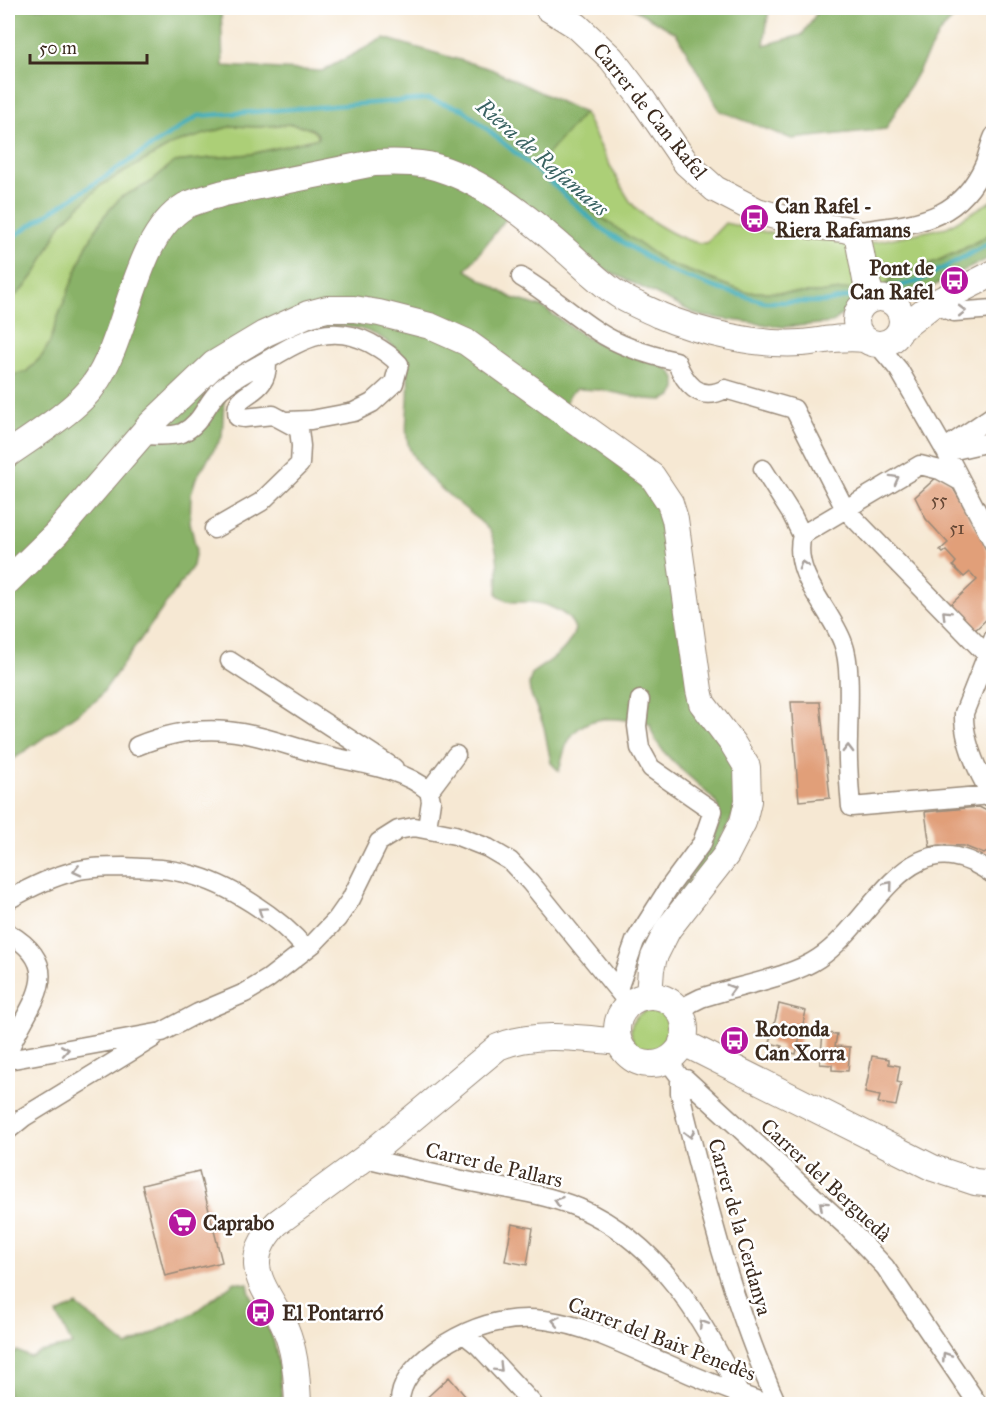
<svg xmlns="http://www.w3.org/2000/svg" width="1001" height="1412" font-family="'IM FELL Great Primer',serif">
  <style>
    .green { fill: #accf77; stroke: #747c4a; stroke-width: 1.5 }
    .forest { fill: #89b268; stroke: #626e43; stroke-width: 1.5 }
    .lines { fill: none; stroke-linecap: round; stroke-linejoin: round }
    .stream { stroke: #3babb7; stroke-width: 4.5 }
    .building { fill: #e19f79 }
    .street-casing { stroke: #988978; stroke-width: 21 }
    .secondary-casing { stroke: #988978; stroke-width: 28 }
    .street { stroke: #fff; stroke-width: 18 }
    .secondary { stroke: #fff; stroke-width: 26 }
    .oneway { stroke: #a79f9a }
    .labels { text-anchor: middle; stroke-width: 5; stroke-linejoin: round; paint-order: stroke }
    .number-label { font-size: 18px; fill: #644735 }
    .street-label { font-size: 21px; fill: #3b2a1e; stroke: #fff }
    .poi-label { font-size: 21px; font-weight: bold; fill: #3b2a1e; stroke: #fff; text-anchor: start }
    .water-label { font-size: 22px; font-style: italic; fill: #3b6463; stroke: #fff }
  </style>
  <rect width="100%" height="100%" fill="#fff"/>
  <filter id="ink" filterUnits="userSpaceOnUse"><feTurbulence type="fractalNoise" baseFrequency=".0167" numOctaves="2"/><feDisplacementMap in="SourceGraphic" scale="12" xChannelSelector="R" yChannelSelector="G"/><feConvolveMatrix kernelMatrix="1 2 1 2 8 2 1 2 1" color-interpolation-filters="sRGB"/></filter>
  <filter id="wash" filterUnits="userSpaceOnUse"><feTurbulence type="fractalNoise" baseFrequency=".008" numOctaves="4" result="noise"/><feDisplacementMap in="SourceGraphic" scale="24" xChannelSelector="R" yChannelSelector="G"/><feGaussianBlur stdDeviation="1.35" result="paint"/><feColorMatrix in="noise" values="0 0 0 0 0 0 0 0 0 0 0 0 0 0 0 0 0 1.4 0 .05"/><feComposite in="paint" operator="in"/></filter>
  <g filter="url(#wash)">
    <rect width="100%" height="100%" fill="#f6e8d3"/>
    <path class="green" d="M584 113C599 142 612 173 630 201 641 217 686 245 706 243L725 223 779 235 870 243 947 227 993 200V232C963 250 929 267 895 274L885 287 818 293 745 292 667 263 592 211 542 160Z
      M291 124C302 127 314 127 319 138L251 154 174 162 148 184 121 197 104 216 86 247 58 317 50 342 42 356 26 372 13 375 8 374V302L25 287 37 271 61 224 100 186 178 141 232 126 259 127Z
      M631 1031a21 21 0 1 1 42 0a21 21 0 1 1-42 0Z"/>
    <path class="forest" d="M8 8H221L223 66 322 71 384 38 491 69 584 113 542 160 592 211 667 263 745 292 818 293 857 288 847 310 832 323 784 327 700 316 598 266 519 202 466 270 512 298 542 307 587 338 613 350 662 366 671 371 676 380V389L672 396 663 400 645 399 602 390 577 389 570 394 564 406 652 468 711 700 755 770 670 946 644 941 710 846 719 822 718 805C699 780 654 755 650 724 621 718 582 710 567 744 563 752 562 762 559 771L551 763 544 727 530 692 529 684 532 673C549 661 569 651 575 629 570 612 546 603 528 602 522 602 511 603 505 600 504 600 498 595 497 594 498 572 500 550 489 530 464 504 428 485 411 452 400 430 413 396 407 371 400 338 357 322 326 327 315 328 274 341 265 346 252 353 240 365 228 374L224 401 222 437 196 478 191 494 190 522 196 549 193 566 98 699 8 763V374L13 375 26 372 42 356 50 342 58 317 86 247 104 216 121 197 148 184 174 162 251 154 319 138 317 133 312 129 291 124 259 127 232 126 173 144 100 186 61 224 37 271 25 287 8 302Z
      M632 8H769L764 45 802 35 820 8H964L940 32 886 129 792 139 720 111 676 33Z
      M993 232V256L912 297 885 287 895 274C929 268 964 250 993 232Z
      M235 1282 248 1284C250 1304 265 1318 272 1336 279 1355 279 1376 282 1397L273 1404H8V1359L17 1351 30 1357 40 1352 72 1345 57 1314 77 1305 127 1346 192 1314Z"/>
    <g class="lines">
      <path class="stream" d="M8 240 198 116 428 99 463 109 549 181 602 229 667 270 719 289 765 302H825L862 294
        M879 290 917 282 994 241"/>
    </g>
    <g id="blocks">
      <path class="building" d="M938 476 949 481 984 541 988 556V618L973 632 949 606 977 580 970 572 964 577 953 566 956 562 946 551 943 553 940 550 948 543 926 519 915 497Z
        M791 702H820L830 798 799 801Z
        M979 807 991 813 993 819V849L984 854 964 846 939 845 930 847 925 812Z
        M779 1004 806 1011 796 1054 781 1050 782 1046 770 1043Z
        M823 1033 837 1034 835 1046 850 1047 848 1071 832 1070V1065L820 1064Z
        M872 1056 889 1059V1064L900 1066 897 1082 901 1083 896 1106 878 1103 880 1096 865 1093Z
        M199 1171 222 1262 165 1276 142 1185Z
        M512 1224 533 1228 527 1265 505 1261Z
        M449 1377 472 1404H422L421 1403Z"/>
    </g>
  </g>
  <g filter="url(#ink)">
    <use href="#blocks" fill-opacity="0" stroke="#988978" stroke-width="1.5"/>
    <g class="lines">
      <defs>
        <path id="street" d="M854 232C912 223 958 225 985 163 988 154 990 145 994 136
          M521 277C548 293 571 314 597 331 621 347 648 355 676 361 685 383 699 403 725 389L794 409 845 509 987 655
          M933 304 954 312 994 309
          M877 344 899 370 946 452 994 544
          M141 435C153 435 171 437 182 433 204 422 205 403 221 389 233 378 249 371 264 362 299 342 328 321 370 343 381 349 391 355 399 364L394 383 372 403 354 412 311 420 287 421
          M944 449 994 415
          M946 452 994 441
          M763 469 792 515 802 535C791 575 830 607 843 643 852 666 848 713 848 739 847 762 849 784 851 807L991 795
          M214 529 261 502 300 464 301 446 299 429 273 415 244 418 238 417C231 388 269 400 267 360
          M802 535 920 465 940 470 960 481
          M994 637 964 713C963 742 979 775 994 800
          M230 661 394 768
          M137 746C166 734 195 728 227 731 258 734 286 745 316 753 353 763 399 766 429 791L431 801 427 828
          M429 791 456 755
          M8 900C29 888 51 877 75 871 91 867 107 867 124 867 146 868 167 868 188 874 229 884 279 917 306 949
          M8 933C71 970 26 1006 8 1052
          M618 989 635 941 668 889 702 843 713 811 651 768 640 748 637 726 640 700
          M679 1013 691 1003 701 998C736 986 790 978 819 958 877 919 907 812 994 875
          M8 1060 162 1032 198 1013 245 993 268 979 313 944 337 919 351 899 379 842 398 830 414 827 455 835 488 848 510 861 530 882 629 1004
          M668 1061 680 1077V1093C706 1199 732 1305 777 1404
          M680 1077 686 1079 848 1228 885 1267 978 1404
          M8 1130 24 1117 153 1038
          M365 1158C403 1167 442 1176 481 1184 514 1190 548 1195 579 1208 659 1242 704 1320 740 1395
          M464 1334 479 1346 533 1404
          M400 1404C399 1381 418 1363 436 1350 519 1292 583 1326 665 1363 698 1378 732 1392 767 1404"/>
        <path id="secondary" d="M548 8 577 26 611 58 640 96 686 163 715 189 757 211 811 226 844 229 854 232 858 238 866 280 872 298
          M856 321a23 23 0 1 1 46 0a23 23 0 1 1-46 0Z
          M901 329 933 304 994 273
          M8 454C31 438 77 409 93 386 129 338 133 237 185 206 197 200 211 197 224 193L374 163C392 162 410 162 428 165 476 176 527 216 563 248 582 264 600 284 622 297 634 304 647 309 659 315 697 332 759 346 801 343 823 341 842 336 864 339
          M8 581 56 534 151 424 214 364 264 334 308 314 327 309H354L379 313 430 326 466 342 652 476 670 503 675 519 699 690 702 703 733 744 747 767 748 801 743 822 726 855 668 929 654 957 651 969 649 996
          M617 1030a34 34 0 1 1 68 0a34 34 0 1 1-68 0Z
          M682 1042 933 1168 975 1182 994 1184
          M298 1404C297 1381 296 1358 288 1335 273 1292 233 1268 277 1223L365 1158 498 1047C535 1031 579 1038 619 1042"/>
      </defs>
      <use href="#street" class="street-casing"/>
      <use href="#secondary" class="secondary-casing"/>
      <use href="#street" class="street"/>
      <use href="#secondary" class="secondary"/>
    </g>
    <defs><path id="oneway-chevron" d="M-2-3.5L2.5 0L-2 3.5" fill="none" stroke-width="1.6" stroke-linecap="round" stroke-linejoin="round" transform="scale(1.5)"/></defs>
    <g class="oneway">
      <use href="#oneway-chevron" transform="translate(962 311) rotate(-1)"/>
      <use href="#oneway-chevron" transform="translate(895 479) rotate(-29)"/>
      <use href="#oneway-chevron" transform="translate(803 565) rotate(-107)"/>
      <use href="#oneway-chevron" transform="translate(946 614) rotate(-135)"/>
      <use href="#oneway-chevron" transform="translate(848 749) rotate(-89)"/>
      <use href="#oneway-chevron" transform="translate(77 871) rotate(167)"/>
      <use href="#oneway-chevron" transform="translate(889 885) rotate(-50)"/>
      <use href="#oneway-chevron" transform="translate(262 911) rotate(-145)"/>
      <use href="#oneway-chevron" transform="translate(731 989) rotate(-16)"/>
      <use href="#oneway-chevron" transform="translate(65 1050) rotate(-10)"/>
      <use href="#oneway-chevron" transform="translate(690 1134) rotate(76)"/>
      <use href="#oneway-chevron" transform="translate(558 1201) rotate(-161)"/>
      <use href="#oneway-chevron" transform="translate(823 1205) rotate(-138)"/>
      <use href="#oneway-chevron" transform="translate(556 1321) rotate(-169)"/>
      <use href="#oneway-chevron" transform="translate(703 1324) rotate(-122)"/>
      <use href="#oneway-chevron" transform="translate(946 1356) rotate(-123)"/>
      <use href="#oneway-chevron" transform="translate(499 1368) rotate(45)"/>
    </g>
  </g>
  <defs>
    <symbol id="bus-disc" viewBox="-11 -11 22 22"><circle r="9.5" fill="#b5179e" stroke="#fff"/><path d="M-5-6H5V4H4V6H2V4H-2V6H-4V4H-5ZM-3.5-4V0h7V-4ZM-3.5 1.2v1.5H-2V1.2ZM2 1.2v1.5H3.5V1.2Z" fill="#fff"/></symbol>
    <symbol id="supermarket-disc" viewBox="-11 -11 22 22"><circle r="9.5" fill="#b5179e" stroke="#fff"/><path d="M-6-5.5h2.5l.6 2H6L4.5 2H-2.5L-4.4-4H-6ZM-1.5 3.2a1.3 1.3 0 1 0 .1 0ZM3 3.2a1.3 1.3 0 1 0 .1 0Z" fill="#fff"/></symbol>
  </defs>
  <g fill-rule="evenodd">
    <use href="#bus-disc" x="738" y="202" width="33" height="33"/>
    <use href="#bus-disc" x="938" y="264" width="33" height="33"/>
    <use href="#bus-disc" x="718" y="1024" width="33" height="33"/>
    <use href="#supermarket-disc" x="166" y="1206" width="33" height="33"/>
    <use href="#bus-disc" x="244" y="1296" width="33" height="33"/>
  </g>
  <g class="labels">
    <g class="number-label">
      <text x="939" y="506">55</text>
      <text x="957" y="534">51</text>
    </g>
    <g class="street-label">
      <text transform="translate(650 111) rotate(51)" y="7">Carrer de Can Rafel</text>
      <text transform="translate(494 1165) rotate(13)" y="7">Carrer de Pallars</text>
      <text transform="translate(826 1180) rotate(43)" y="7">Carrer del Berguedà</text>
      <text transform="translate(740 1227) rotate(74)" y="7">Carrer de la Cerdanya</text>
      <text transform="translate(662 1339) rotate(21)" y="7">Carrer del Baix Penedès</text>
    </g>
    <g class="poi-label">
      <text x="775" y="213">Can Rafel -<tspan x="775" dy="24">Riera Rafamans</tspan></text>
      <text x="934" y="275" text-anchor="end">Pont de<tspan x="934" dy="24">Can Rafel</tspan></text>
      <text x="755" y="1036">Rotonda<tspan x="755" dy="24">Can Xorra</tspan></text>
      <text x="203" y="1230">Caprabo</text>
      <text x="282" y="1320">El Pontarró</text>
    </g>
    <g class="water-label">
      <text transform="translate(543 157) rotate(41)" y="8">Riera de Rafamans</text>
    </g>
  </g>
  <rect width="1001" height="1412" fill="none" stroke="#fff" stroke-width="30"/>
  <path d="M30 54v9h117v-9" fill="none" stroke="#3b2a1e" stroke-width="3"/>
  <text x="39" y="54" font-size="18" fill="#3b2a1e" stroke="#ffffff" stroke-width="4.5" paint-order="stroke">50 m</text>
</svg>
